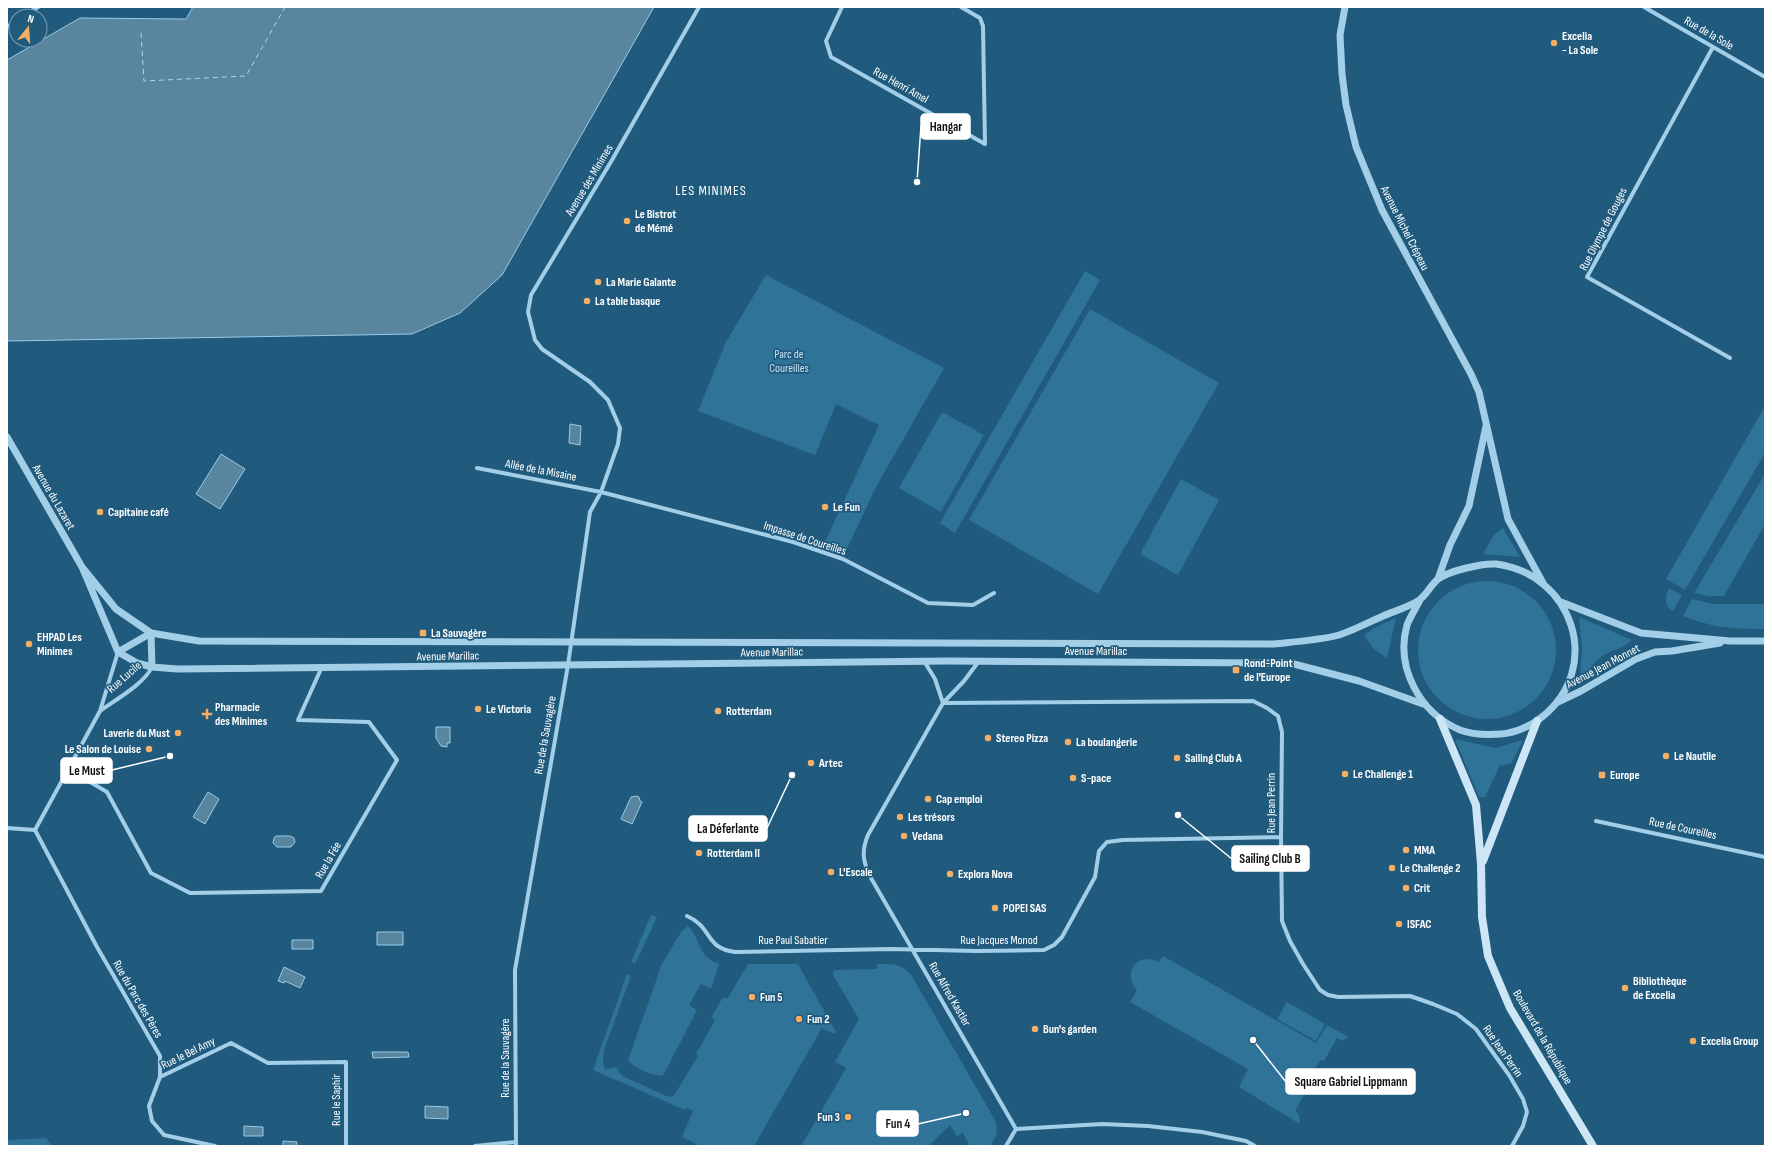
<svg xmlns="http://www.w3.org/2000/svg" width="1772" height="1153" font-family="'Sofia Sans Condensed',sans-serif">
  <style>
    .green { fill: #2f7399 }
    .water { fill: #5a859f; stroke: #96cce8 }
    .lines { fill: none; stroke-linecap: round; stroke-linejoin: round }
    .ferry { stroke: #add8ef; stroke-width: 1; stroke-dasharray: 5 4; stroke-linecap: butt }
    .minor { stroke: #a2cee7; stroke-width: 4 }
    .tertiary { stroke: #a2cee7; stroke-width: 7 }
    .secondary { stroke: #cde6f6; stroke-width: 8 }
    .poi-dot { fill: #f4ae63; stroke: #205a7d; stroke-width: 1.5 }
    .labels { text-anchor: middle; stroke-width: 3.5; stroke-linejoin: round; paint-order: stroke }
    .street-label { font-size: 12px; fill: #fff; stroke: #205a7d }
    .poi-label { font-size: 12px; font-weight: bold; fill: #fff; stroke: #205a7d; text-anchor: start }
    .park-label { font-size: 12px; fill: #c6e4f5; stroke: #205a7d }
    .quarter-label { font-size: 14px; letter-spacing: 1px; fill: #fff; stroke: #205a7d }
    .leader { fill: none; stroke: #fff; stroke-width: 1.5 }
    .callout-dot { fill: #fff; stroke: #205a7d; stroke-width: 1.5 }
    .callout { fill: #fff; stroke: #fff; stroke-width: 1.5 }
    .callout-label { font-size: 13px; text-anchor: middle; font-weight: bold; fill: #111 }
  </style>
  <rect width="100%" height="100%" fill="#205a7d"/>
  <path class="green" d="M1085 271 1100 280 955 533 940 523Z
    M766 275 944 368 876 487 846 551 825 542 879 425 836 404 815 455 698 411 726 342Z
    M1090 309 1219 383 1098 594 969 520Z
    M1765 406V453L1685 590 1666 579Z
    M942 412 984 435 941 512 899 488Z
    M1765 474V524L1724 596H1708L1694 593Z
    M1181 479 1219 500 1178 575 1140 554Z
    M1503 528 1520 557 1483 554 1493 536Z
    M1418 650a69 69 0 1 1 138 0a69 69 0 1 1-138 0Z
    M1669 588 1682 595 1673 611C1664 606 1665 596 1669 588Z
    M1692 599 1713 604H1765V629C1735 629 1712 628 1683 616Z
    M1579 617 1632 640C1621 650 1612 649 1601 657 1593 663 1589 673 1580 676L1582 649Z
    M1396 618 1387 658 1373 648 1364 635 1374 628Z
    M1455 739 1496 748 1523 740 1511 764 1500 765 1485 797H1479Z
    M651 915 657 917 635 964 631 962Z
    M688 926C702 941 696 955 719 964L711 989 701 984 689 1005 697 1010 665 1072 663 1075C656 1078 632 1067 628 1060L662 964 681 932Z
    M1163 956 1316 1043 1327 1025 1349 1037 1342 1041 1337 1038 1324 1061 1320 1060 1305 1086 1308 1088 1295 1111 1299 1114 1300 1124 1239 1087 1248 1069 1130 1002 1137 990C1121 972 1138 951 1159 962Z
    M748 964H798L836 1032 834 1034 822 1028 754 1146H700L682 1137 693 1111 686 1107 685 1110 593 1070 627 974 631 976 605 1047C603 1055 602 1061 605 1069L616 1067 619 1072 623 1076 666 1096 673 1097 698 1056 696 1054 715 1020 711 1018 723 997 727 999Z
    M877 964C892 964 903 963 912 976L996 1122 997 1133 991 1146H970L963 1133 957 1136 950 1125 929 1146H801L846 1068 835 1062 859 1019 833 975V971L836 970 877 969Z
    M1287 1002 1325 1024 1316 1041 1277 1019Z
    M46 1138 52 1146H7V1140Z"/>
  <path class="water" d="M193 7H654L502 275 460 313 412 334 9 341 7 339V60L80 18 186 19Z
    M570 424 581 426 580 445 569 443Z
    M221 454 245 469 220 509 196 494Z
    M436 727H450V743H447V747L441 746 436 738Z
    M208 792 219 799 205 824 193 817Z
    M636 796 639 797 640 801 642 802 632 824 621 819 631 797Z
    M276 836H290L294 838 295 842 291 847H277L273 843 274 838Z
    M377 932H403V945H377Z
    M292 940H313V949H292Z
    M284 967 305 977 300 988 285 981 284 983 278 981Z
    M372 1052H408L409 1057 373 1058Z
    M425 1106 448 1107V1119L425 1118Z
    M244 1126 263 1127V1136H244Z
    M283 1141 297 1142V1146H283Z"/>
  <g class="lines">
    <path class="ferry" d="M141 33 144 81 246 76 285 7"/>
    <path class="minor" d="M842 7 826 41 831 57 985 144 983 26 980 18 961 7
      M1644 7 1765 77
      M24 16 38 7
      M7 27 16 21
      M1713 47 1587 277 1730 358
      M477 468 601 492 793 542 843 559 928 603 973 605 994 593
      M924 661 935 679 943 703
      M979 661 964 681 943 703 868 835C861 851 863 863 871 878L1016 1129 1102 1124 1148 1126 1202 1132 1246 1141 1255 1146
      M943 703 1253 701 1267 708 1278 716 1282 732 1281 837 1282 921 1290 941 1303 964 1320 990 1328 995 1338 997 1410 996 1433 1004 1457 1014 1476 1029 1509 1075 1523 1099 1527 1112 1523 1126 1512 1146
      M100 711C115 700 144 684 152 667
      M68 769 107 792 151 873 190 893 321 891 397 760 369 722 298 720 321 669
      M1596 821 1765 857
      M7 828 35 830 100 711 118 652
      M35 830 97 947 160 1056V1077L149 1106 152 1121 164 1135 215 1146
      M687 916C713 927 704 948 735 952L892 949 976 951 1044 950 1054 945 1062 937 1095 877 1099 851 1107 842 1123 840 1281 837
      M160 1077 231 1043 268 1063 346 1062V1146
      M475 1146 516 1142
      M516 1146 515 970 568 665 590 512 601 492 618 444 620 428 608 400 590 382 542 349 535 340 528 312 531 295 612 160 699 7
      M1006 1146 1016 1129"/>
    <path class="tertiary" d="M1345 7 1340 35 1342 74 1346 105 1356 147 1382 210 1471 374 1479 392 1508 519 1543 583
      M7 437 82 567 118 652
      M82 567 116 609 151 633 199 641 1274 644C1292 642 1321 640 1339 635 1354 630 1369 622 1383 616 1395 611 1408 607 1418 601 1426 596 1430 586 1437 580 1447 571 1483 563 1496 564 1573 574 1604 667 1542 717 1531 726 1515 733 1501 734 1487 735 1473 735 1460 730 1420 713 1395 668 1407 625 1410 617 1416 608 1420 600
      M1438 579 1450 545 1469 506 1486 426
      M1561 602 1641 633 1730 641H1765
      M151 633 152 667
      M118 652 137 663 152 667 177 669 948 661 1290 663 1359 681 1423 704
      M118 652 151 633
      M1558 702 1581 691 1636 659 1655 652 1672 651 1720 643"/>
    <path class="secondary" d="M1440 719 1476 805 1481 864 1482 917 1488 956 1510 1008 1593 1146
      M1483 861 1537 721"/>
  </g>
  <g class="poi-dot">
    <circle cx="1554" cy="43" r="4"/>
    <circle cx="627" cy="221" r="4"/>
    <circle cx="598" cy="282" r="4"/>
    <circle cx="587" cy="301" r="4"/>
    <circle cx="825" cy="507" r="4"/>
    <circle cx="100" cy="512" r="4"/>
    <rect x="419" y="629" width="8" height="8" rx="2"/>
    <circle cx="29" cy="644" r="4"/>
    <rect x="1232" y="666" width="8" height="8" rx="2"/>
    <circle cx="478" cy="709" r="4"/>
    <circle cx="718" cy="711" r="4"/>
    <path d="M205 708h4v4h4v4h-4v4h-4v-4h-4v-4h4z"/>
    <circle cx="178" cy="733" r="4"/>
    <circle cx="988" cy="738" r="4"/>
    <circle cx="1068" cy="742" r="4"/>
    <circle cx="149" cy="749" r="4"/>
    <circle cx="1666" cy="756" r="4"/>
    <circle cx="1177" cy="758" r="4"/>
    <circle cx="811" cy="763" r="4"/>
    <circle cx="1345" cy="774" r="4"/>
    <rect x="1598" y="771" width="8" height="8" rx="2"/>
    <circle cx="1073" cy="778" r="4"/>
    <circle cx="928" cy="799" r="4"/>
    <circle cx="900" cy="817" r="4"/>
    <circle cx="904" cy="836" r="4"/>
    <circle cx="1406" cy="850" r="4"/>
    <circle cx="699" cy="853" r="4"/>
    <circle cx="1392" cy="868" r="4"/>
    <circle cx="831" cy="872" r="4"/>
    <circle cx="950" cy="874" r="4"/>
    <circle cx="1406" cy="888" r="4"/>
    <circle cx="995" cy="908" r="4"/>
    <circle cx="1399" cy="924" r="4"/>
    <circle cx="1625" cy="988" r="4"/>
    <circle cx="752" cy="997" r="4"/>
    <circle cx="799" cy="1019" r="4"/>
    <circle cx="1035" cy="1029" r="4"/>
    <circle cx="1693" cy="1041" r="4"/>
    <circle cx="848" cy="1117" r="4"/>
  </g>
  <g class="labels">
    <g class="street-label">
      <text transform="translate(1709 33) rotate(30)" y="4">Rue de la Sole</text>
      <text transform="translate(901 85) rotate(29)" y="4">Rue Henri Amel</text>
      <text transform="translate(589 180) rotate(-59)" y="4">Avenue des Minimes</text>
      <text transform="translate(1405 228) rotate(63)" y="4">Avenue Michel Crépeau</text>
      <text transform="translate(1603 229) rotate(-63)" y="4">Rue Olympe de Gouges</text>
      <text transform="translate(541 470) rotate(11)" y="4">Allée de la Misaine</text>
      <text transform="translate(54 497) rotate(60)" y="4">Avenue du Lazaret</text>
      <text transform="translate(805 538) rotate(18)" y="4">Impasse de Coureilles</text>
      <text x="1096" y="655">Avenue Marillac</text>
      <text transform="translate(772 652) rotate(-1)" y="4">Avenue Marillac</text>
      <text transform="translate(448 656) rotate(-1)" y="4">Avenue Marillac</text>
      <text transform="translate(1603 666) rotate(-28)" y="4">Avenue Jean Monnet</text>
      <text transform="translate(124 677) rotate(-41)" y="4">Rue Lucile</text>
      <text transform="translate(545 735) rotate(-80)" y="4">Rue de la Sauvagère</text>
      <text transform="translate(1271 803) rotate(-90)" y="4">Rue Jean Perrin</text>
      <text transform="translate(1683 828) rotate(12)" y="4">Rue de Coureilles</text>
      <text transform="translate(328 860) rotate(-60)" y="4">Rue la Fée</text>
      <text x="793" y="944">Rue Paul Sabatier</text>
      <text x="999" y="944">Rue Jacques Monod</text>
      <text transform="translate(950 994) rotate(60)" y="4">Rue Alfred Kastler</text>
      <text transform="translate(138 999) rotate(60)" y="4">Rue du Parc des Pères</text>
      <text transform="translate(1543 1037) rotate(60)" y="4">Boulevard de la République</text>
      <text transform="translate(1503 1051) rotate(55)" y="4">Rue Jean Perrin</text>
      <text transform="translate(188 1053) rotate(-26)" y="4">Rue le Bel Amy</text>
      <text transform="translate(505 1058) rotate(-90)" y="4">Rue de la Sauvagère</text>
      <text transform="translate(336 1100) rotate(-90)" y="4">Rue le Saphir</text>
    </g>
    <g class="poi-label">
      <text x="1562" y="40">Excelia<tspan x="1562" dy="14">- La Sole</tspan></text>
      <text x="635" y="218">Le Bistrot<tspan x="635" dy="14">de Mémé</tspan></text>
      <text x="606" y="286">La Marie Galante</text>
      <text x="595" y="305">La table basque</text>
      <text x="833" y="511">Le Fun</text>
      <text x="108" y="516">Capitaine café</text>
      <text x="431" y="637">La Sauvagère</text>
      <text x="37" y="641">EHPAD Les<tspan x="37" dy="14">Minimes</tspan></text>
      <text x="1244" y="667">Rond-Point<tspan x="1244" dy="14">de l'Europe</tspan></text>
      <text x="215" y="711">Pharmacie<tspan x="215" dy="14">des Minimes</tspan></text>
      <text x="486" y="713">Le Victoria</text>
      <text x="726" y="715">Rotterdam</text>
      <text x="170" y="737" text-anchor="end">Laverie du Must</text>
      <text x="996" y="742">Stereo Pizza</text>
      <text x="1076" y="746">La boulangerie</text>
      <text x="141" y="753" text-anchor="end">Le Salon de Louise</text>
      <text x="1674" y="760">Le Nautile</text>
      <text x="1185" y="762">Sailing Club A</text>
      <text x="819" y="767">Artec</text>
      <text x="1353" y="778">Le Challenge 1</text>
      <text x="1610" y="779">Europe</text>
      <text x="1081" y="782">S-pace</text>
      <text x="936" y="803">Cap emploi</text>
      <text x="908" y="821">Les trésors</text>
      <text x="912" y="840">Vedana</text>
      <text x="1414" y="854">MMA</text>
      <text x="707" y="857">Rotterdam II</text>
      <text x="1400" y="872">Le Challenge 2</text>
      <text x="839" y="876">L'Escale</text>
      <text x="958" y="878">Explora Nova</text>
      <text x="1414" y="892">Crit</text>
      <text x="1003" y="912">POPEI SAS</text>
      <text x="1407" y="928">ISFAC</text>
      <text x="1633" y="985">Bibliothèque<tspan x="1633" dy="14">de Excelia</tspan></text>
      <text x="760" y="1001">Fun 5</text>
      <text x="807" y="1023">Fun 2</text>
      <text x="1043" y="1033">Bun's garden</text>
      <text x="1701" y="1045">Excelia Group</text>
      <text x="840" y="1121" text-anchor="end">Fun 3</text>
    </g>
    <g class="park-label">
      <text x="789" y="358">Parc de<tspan x="789" dy="14">Coureilles</tspan></text>
    </g>
    <g class="quarter-label">
      <text x="711" y="195">LES MINIMES</text>
    </g>
  </g>
  <path class="leader" d="M917 182L921 126M170 756L112 770M792 775L767 828M1178 815L1232 859M1253 1040L1286 1082M966 1113L918 1124"/>
  <g class="callout-dot">
    <circle cx="917" cy="182" r="4"/>
    <circle cx="170" cy="756" r="4"/>
    <circle cx="792" cy="775" r="4"/>
    <circle cx="1178" cy="815" r="4"/>
    <circle cx="1253" cy="1040" r="4"/>
    <circle cx="966" cy="1113" r="4"/>
  </g>
  <g class="callout">
    <rect x="921" y="114" width="49" height="25" rx="4"/>
    <rect x="61" y="758" width="51" height="25" rx="4"/>
    <rect x="689" y="816" width="78" height="25" rx="4"/>
    <rect x="1232" y="846" width="77" height="25" rx="4"/>
    <rect x="1286" y="1069" width="129" height="25" rx="4"/>
    <rect x="877" y="1111" width="41" height="25" rx="4"/>
  </g>
  <g class="callout-label">
    <text x="946" y="131">Hangar</text>
    <text x="87" y="775">Le Must</text>
    <text x="728" y="833">La Déferlante</text>
    <text x="1270" y="863">Sailing Club B</text>
    <text x="1351" y="1086">Square Gabriel Lippmann</text>
    <text x="898" y="1128">Fun 4</text>
  </g>
  <rect width="1772" height="1153" fill="none" stroke="#ffffff" stroke-width="16"/>
  <g transform="translate(28 28) rotate(17)"><circle r="19" fill="#205a7d" stroke="#799cb1"/>
  <path d="M0-3L7 15L0 10L-7 15Z" fill="#f4ae63"/>
  <text y="-6" font-size="11" font-weight="bold" text-anchor="middle" fill="#ffffff">N</text>
  </g>
</svg>
